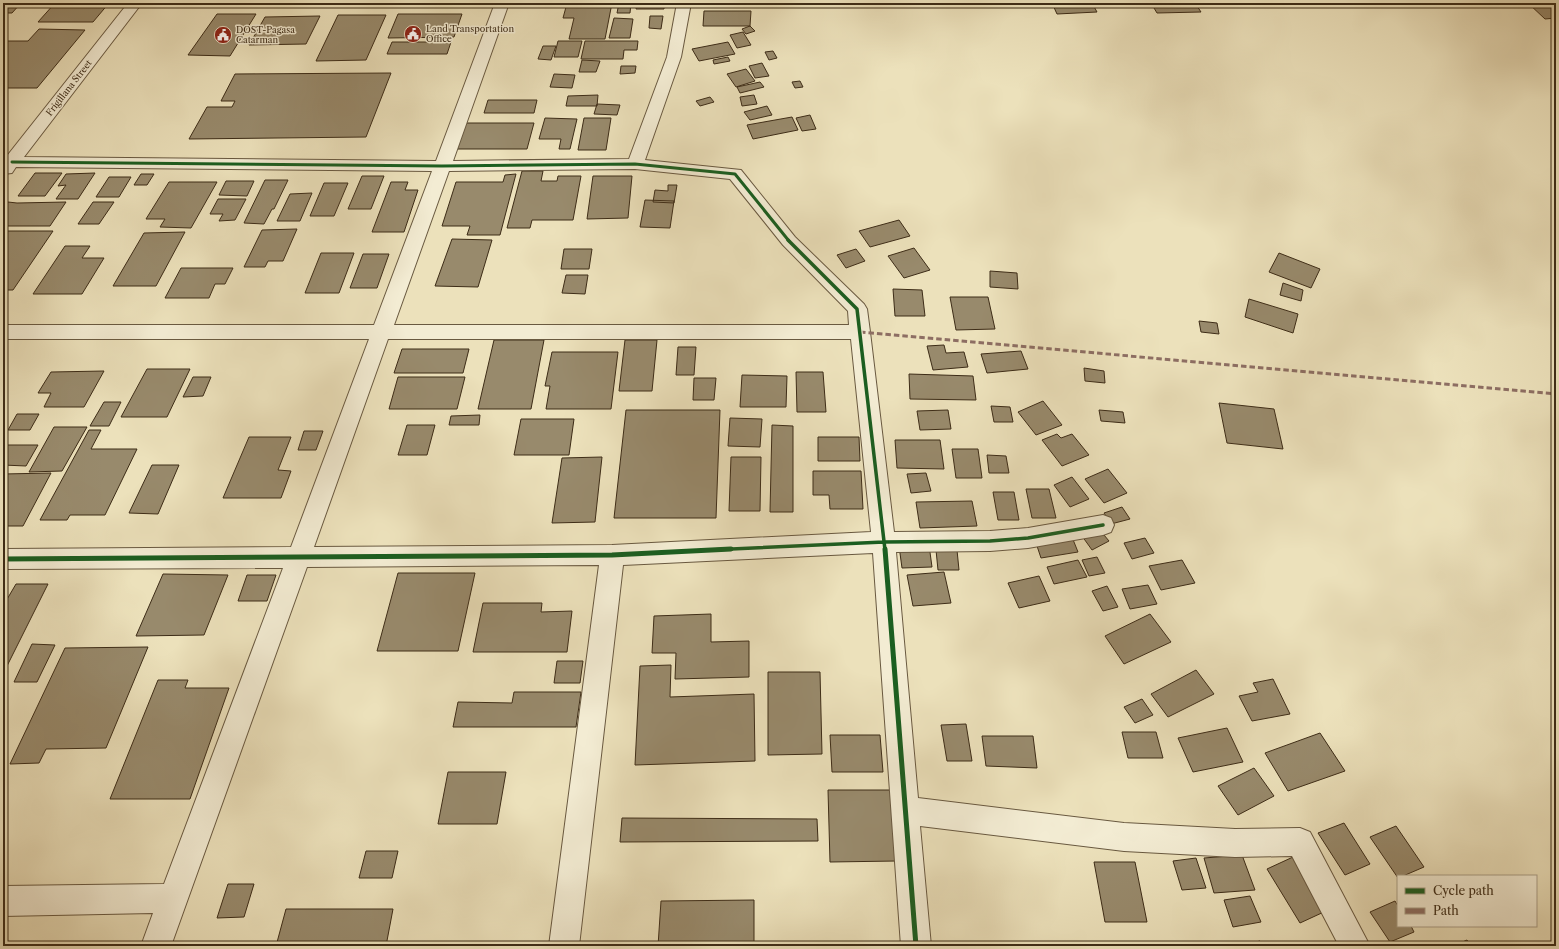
<svg xmlns="http://www.w3.org/2000/svg" width="1559" height="949" font-family="'Libre Caslon Text',serif">
  <style>
    .building { fill: #988a6c; stroke: #3d2c17 }
    .lines { fill: none; stroke-linecap: round; stroke-linejoin: round }
    .minor-casing { stroke: #695940; stroke-width: 2 }
    .minor { fill: #f3ecd3; fill-rule: evenodd }
    .quiet { stroke: #8d6e63; stroke-width: 3; stroke-dasharray: 5.5 3; stroke-linecap: butt }
    .cycleway-far2-casing { stroke: #f3ecd3; stroke-width: 5 }
    .cycleway-far1-casing { stroke: #f3ecd3; stroke-width: 6 }
    .cycleway-casing { stroke: #f3ecd3; stroke-width: 8 }
    .cycleway-far2 { stroke: #1b5e20; stroke-width: 3 }
    .cycleway-far1 { stroke: #1b5e20; stroke-width: 3.5 }
    .cycleway { stroke: #1b5e20; stroke-width: 5 }
    .labels { text-anchor: middle; stroke-width: 3; stroke-linejoin: round; paint-order: stroke }
    .far-poi-label { font-size: 9px; fill: #3d2c17; stroke: #f3ecd3; text-anchor: start }
    .far-street-label { font-size: 9px; fill: #3d2c17; stroke: #f3ecd3 }
  </style>
  <rect width="100%" height="100%" fill="#ece1bb"/>
  <filter id="stains"><feTurbulence type="fractalNoise" baseFrequency=".005" numOctaves="4"/><feColorMatrix values="0 0 0 0 .2 0 0 0 0 .09 0 0 0 0 .02 0 0 0 .5 -.17"/></filter>
  <radialGradient id="worn" r=".72"><stop offset=".6" stop-color="#630" stop-opacity="0"/><stop offset="1" stop-color="#630" stop-opacity=".3"/></radialGradient>
  <path class="building" d="M3 3H21L12 13H3Z
    M55 3H109L93 22H38Z
    M578 3H612L605 39H569L574 18H563L566 7 577 6Z
    M619 3H631L630 13H617Z
    M637 3H664V9H636Z
    M1052 3H1092L1097 12 1057 14Z
    M1151 3H1195L1201 12 1157 13Z
    M1528 3H1551L1556 7V18L1545 19Z
    M704 11H751L750 26H703Z
    M217 14H256L230 56 188 55Z
    M398 14H462L454 37 388 38Z
    M338 15H386L366 60 316 61Z
    M320 16 306 44 249 45 265 17Z
    M650 16H663L661 29 649 28Z
    M614 18 633 19 630 38H609Z
    M750 26 755 31 746 34 742 29Z
    M39 29 85 30 37 88H3V43L5 41H28Z
    M743 32 751 45 737 48 730 35Z
    M558 41H582L578 57H554Z
    M585 41H638L637 50H624L623 59H581Z
    M392 42H451L447 54H387Z
    M728 42 735 54 699 61 692 49Z
    M543 46H556L551 60 538 59Z
    M773 51 777 58 769 60 765 52Z
    M728 57 730 61 714 64 713 60Z
    M582 60 600 61 596 72H579Z
    M762 63 769 76 755 78 749 66Z
    M621 66H636L635 73 620 74Z
    M746 69 755 81 736 87 727 74Z
    M391 73 366 137 189 139 207 107H232L235 101H221L235 74Z
    M554 74 575 75 572 88 550 87Z
    M800 81 803 87 795 88 792 82Z
    M760 82 764 87 740 93 737 87Z
    M598 95 597 106H566L568 96Z
    M754 95 757 104 742 106 740 97Z
    M710 97 714 102 700 106 696 101Z
    M488 100H537L534 113H484Z
    M597 104 620 105 617 115 594 114Z
    M767 106 772 115 750 120 744 112Z
    M810 115 816 129 802 131 796 118Z
    M792 117 798 130 753 139 747 125Z
    M545 118 577 119 570 149H559L561 139H539Z
    M584 118H611L606 150H578Z
    M463 123H534L527 149H455Z
    M522 171H543L541 181H557L558 176H581L573 220H532L530 228H507Z
    M35 173H62L45 196H18Z
    M95 173 78 199H56L66 185 58 186 66 174Z
    M141 174H154L147 185H134Z
    M516 174 500 235H467L470 226H442L456 182H503L505 175Z
    M362 176H384L371 209H348Z
    M593 176H632L628 218 587 219Z
    M109 177H131L119 197H96Z
    M265 180H288L274 209H272L264 224 244 223Z
    M226 181H254L247 196 219 195Z
    M169 182H217L191 228 160 227 165 219H146Z
    M391 182H408L405 190H418L404 232H372Z
    M324 183H348L334 216H310Z
    M668 185H677L674 203 653 202 655 190 668 191Z
    M312 193 300 221H277L290 194Z
    M218 199H246L235 220 219 221 223 214H210Z
    M645 200 674 201 670 228 640 227Z
    M8 202 17 203 66 202 50 226H3V222L7 216 3 217V210Z
    M93 202H114L99 224H78Z
    M899 220 910 236 870 247 859 231Z
    M297 229 283 261H268L265 267H244L262 230Z
    M3 231H53L13 290H3Z
    M185 232 156 286H113L144 233Z
    M452 239 492 240 478 287 435 286Z
    M65 246H90L82 258H104L82 294H33Z
    M914 248 930 270 904 278 888 256Z
    M564 249H592L589 269H561Z
    M856 249 865 261 846 268 837 255Z
    M321 253H354L339 293H305Z
    M1279 253 1320 269 1311 288 1269 272Z
    M363 254H389L377 288H350Z
    M181 268H233L225 284H215L209 298H165Z
    M990 271 1017 273 1018 289 990 287Z
    M566 275H588L585 294 562 293Z
    M1283 283 1303 290 1301 301 1280 295Z
    M893 289 922 290 925 316H895Z
    M950 297H988L995 329 956 330Z
    M1249 299 1298 314 1293 333 1245 317Z
    M1199 321 1217 323 1219 334 1201 332Z
    M494 340H544L531 409H478Z
    M625 340H657L652 391H619Z
    M944 345 946 353 964 352 968 367 933 370 927 346Z
    M678 347H696L694 375H676Z
    M402 349H469L463 373H394Z
    M1021 351 1028 369 987 373 981 354Z
    M552 352H618L611 409H546L550 386H545Z
    M1084 368 1104 371 1105 383 1085 381Z
    M147 369H190L167 417H121Z
    M104 371 84 407H44L51 393H38L51 372Z
    M796 372H823L826 412H797Z
    M909 374 973 376 976 400 910 399Z
    M742 375 787 376 786 407H740Z
    M193 377H211L203 396 183 397Z
    M398 377H465L457 409H389Z
    M694 378H716L714 400H693Z
    M1043 401 1062 425 1036 435 1018 412Z
    M104 402H121L109 426H90Z
    M1219 403 1274 409 1283 449 1227 443Z
    M991 406 1010 407 1013 422H994Z
    M626 410H720L716 518H614Z
    M948 410 951 429 920 430 917 411Z
    M1099 410 1123 412 1125 423 1101 421Z
    M17 414H39L30 430H8Z
    M480 415 479 425H449L451 416Z
    M730 418 762 419 760 447 728 446Z
    M521 419H574L569 455H514Z
    M407 425H435L427 455H398Z
    M772 425 793 426V512H770Z
    M54 427H87L62 471 29 472Z
    M89 430H101L91 449H137L105 515H70L67 520H40Z
    M304 431H323L316 450H298Z
    M1057 434 1061 438 1072 434 1089 455 1062 466 1042 440Z
    M249 437H291L278 470 291 471 281 498H223Z
    M818 437H859L860 461H818Z
    M895 440H940L944 469 897 468Z
    M3 445H38L26 466 3 465Z
    M952 449H978L982 478H956Z
    M987 455 1006 456 1009 473H989Z
    M602 457 595 522 552 523 562 458Z
    M731 457H761L760 511H729Z
    M152 465H179L158 514 129 513Z
    M1108 469 1127 493 1104 503 1085 479Z
    M813 471H861L863 509H830L829 495H813Z
    M51 473 23 526H3V474Z
    M926 473 931 491 911 493 907 474Z
    M1072 477 1089 499 1070 507 1054 485Z
    M1026 489H1049L1056 518H1032Z
    M993 492H1014L1019 520H998Z
    M972 501 977 526 920 528 916 502Z
    M1122 507 1130 519 1111 524 1104 513Z
    M1099 529 1109 541 1092 550 1082 536Z
    M1072 537 1078 552 1041 558 1036 543Z
    M1145 538 1154 553 1132 559 1124 543Z
    M929 545 932 567 902 568 899 546Z
    M936 550H957L959 570H938Z
    M1097 557 1105 573 1089 576 1082 560Z
    M1078 560 1087 577 1054 584 1047 567Z
    M1182 560 1195 583 1161 590 1149 566Z
    M944 572 951 603 913 606 907 575Z
    M398 573H475L458 651H377Z
    M163 574 228 575 204 635 136 636Z
    M247 575H276L267 601H238Z
    M1039 576 1050 601 1019 608 1008 583Z
    M16 584H48L3 674V601H6Z
    M1148 585 1157 604 1130 609 1122 589Z
    M1107 586 1118 607 1103 611 1092 591Z
    M483 603H542L541 612 572 611 567 652H473Z
    M711 614V642L749 641V677L675 679 676 653H652L654 616Z
    M1150 614 1171 642 1124 664 1105 636Z
    M32 644 55 645 37 682H14Z
    M148 647 106 748 46 749 39 763 10 764 65 648Z
    M557 661H583L580 683H554Z
    M671 665 670 697 754 694 755 761 635 765 640 666Z
    M1196 670 1214 694 1168 717 1151 694Z
    M768 672H820L822 754 768 755Z
    M1273 679 1290 714 1252 721 1239 696 1258 692 1253 683Z
    M158 680H188L185 688H229L190 799H110Z
    M514 692H581L576 727H453L458 702 512 703Z
    M1142 699 1153 715 1135 723 1124 707Z
    M966 724 972 761H947L941 725Z
    M1227 728 1243 762 1193 772 1178 738Z
    M1122 732H1156L1163 758H1128Z
    M1320 733 1345 771 1288 791 1265 753Z
    M830 735H880L883 772H832Z
    M982 736H1033L1037 768 986 766Z
    M1254 768 1274 796 1238 815 1218 786Z
    M448 772H506L497 824H438Z
    M828 790H892L897 861 830 862Z
    M622 818 817 819 818 841 620 842Z
    M1344 823 1370 864 1345 875 1318 833Z
    M1396 826 1424 867 1403 876H1398V878L1370 837Z
    M366 851H398L392 878H359Z
    M1242 855 1255 890 1214 893 1204 858Z
    M1293 857 1326 911 1300 923 1267 869Z
    M1196 858 1206 888 1182 890 1173 861Z
    M1094 862H1135L1147 922H1105Z
    M228 884H254L244 917 217 918Z
    M1250 896 1261 922 1233 927 1224 900Z
    M754 900V946H658L661 901Z
    M1395 901 1398 906V926H1411L1414 932 1390 942 1370 912Z
    M286 909H393L386 946H276Z
    M1467 940 1471 946H1453Z
    M1260 941 1263 946 1243 945Z"/>
  <g class="lines">
    <defs>
      <path id="minor" d="M128 3H142L24 157 436 161 495 3H509L453 161 629 159 667 57 677 3H691L681 57 645 160 741 170 795 237 864 304 867 309 870 332 894 532 990 531 1028 528 1103 515 1111 518 1114 525 1111 532 1103 535 1028 548 990 551 896 552 918 798 1124 823 1235 829 1300 828 1310 832 1370 946H1339L1292 856 1235 857 1124 851 920 826 931 946H901L873 553 623 565 579 946H549L599 565 307 567 171 946H141L153 913 3 916V886L164 884 283 568 3 569V549L291 547 369 339H3V325H374L432 171 16 167 12 173 3 174V161ZM635 169 730 179 783 245 848 311 849 325H394L449 171ZM388 339H851L871 532 612 545 314 547Z"/>
    </defs>
    <use href="#minor" class="minor-casing"/>
    <use href="#minor" class="minor"/>
    <path class="quiet" d="M860 332 1556 394"/>
    <defs>
      <path id="cycleway-far2" d="M12 162 442 166 635 164 735 174 789 241"/>
      <path id="cycleway-far1" d="M788 240 857 309 885 550
        M710 550 884 542 990 541 1028 538 1103 525"/>
      <path id="cycleway" d="M885 549 916 946
        M3 559 612 555 731 549"/>
    </defs>
    <use href="#cycleway-far2" class="cycleway-far2-casing"/>
    <use href="#cycleway-far1" class="cycleway-far1-casing"/>
    <use href="#cycleway" class="cycleway-casing"/>
    <use href="#cycleway-far2" class="cycleway-far2"/>
    <use href="#cycleway-far1" class="cycleway-far1"/>
    <use href="#cycleway" class="cycleway"/>
  </g>
  <defs>
    <symbol id="civic-disc" viewBox="-11 -11 22 22"><circle r="9.5" fill="#8f2418" stroke="#f3ecd3"/><path d="M-.6-6.5H3V-4.5H.6V-3L4-1V1h2V6H-6V1h2V-1L-.6-3ZM-1.2 2.5V6h2.4V2.5Z" fill="#fff"/></symbol>
  </defs>
  <g fill-rule="evenodd">
    <use href="#civic-disc" x="403" y="24" width="20" height="20"/>
    <use href="#civic-disc" x="213" y="25" width="20" height="20"/>
  </g>
  <g class="labels">
    <g class="far-poi-label">
      <text x="426" y="32">Land Transportation<tspan x="426" dy="10">Office</tspan></text>
      <text x="236" y="33">DOST-Pagasa<tspan x="236" dy="10">Catarman</tspan></text>
    </g>
    <g class="far-street-label">
      <text transform="translate(69 88) rotate(-52)" y="3">Frigillana Street</text>
    </g>
  </g>
  <rect width="1559" height="949" fill="none" stroke="#ece1bb" stroke-width="16"/>
  <rect x="4" y="4" width="1551" height="941" fill="none" stroke="#3d2c17" stroke-width="2"/>
  <rect x="8" y="8" width="1543" height="933" fill="none" stroke="#3d2c17"/>
  <rect x="1397" y="875" width="140" height="52" fill="#f3ecd3" stroke="#aa9f88"/>
  <rect x="1405" y="888" width="20" height="6" fill="#1b5e20" stroke="#aa9f88"/>
  <text x="1433" y="895" font-size="12" fill="#3d2c17">Cycle path</text>
  <rect x="1405" y="908" width="20" height="6" fill="#8d6e63" stroke="#aa9f88"/>
  <text x="1433" y="915" font-size="12" fill="#3d2c17">Path</text>
  <rect width="100%" height="100%" filter="url(#stains)"/>
  <rect width="100%" height="100%" fill="url(#worn)"/>
</svg>
